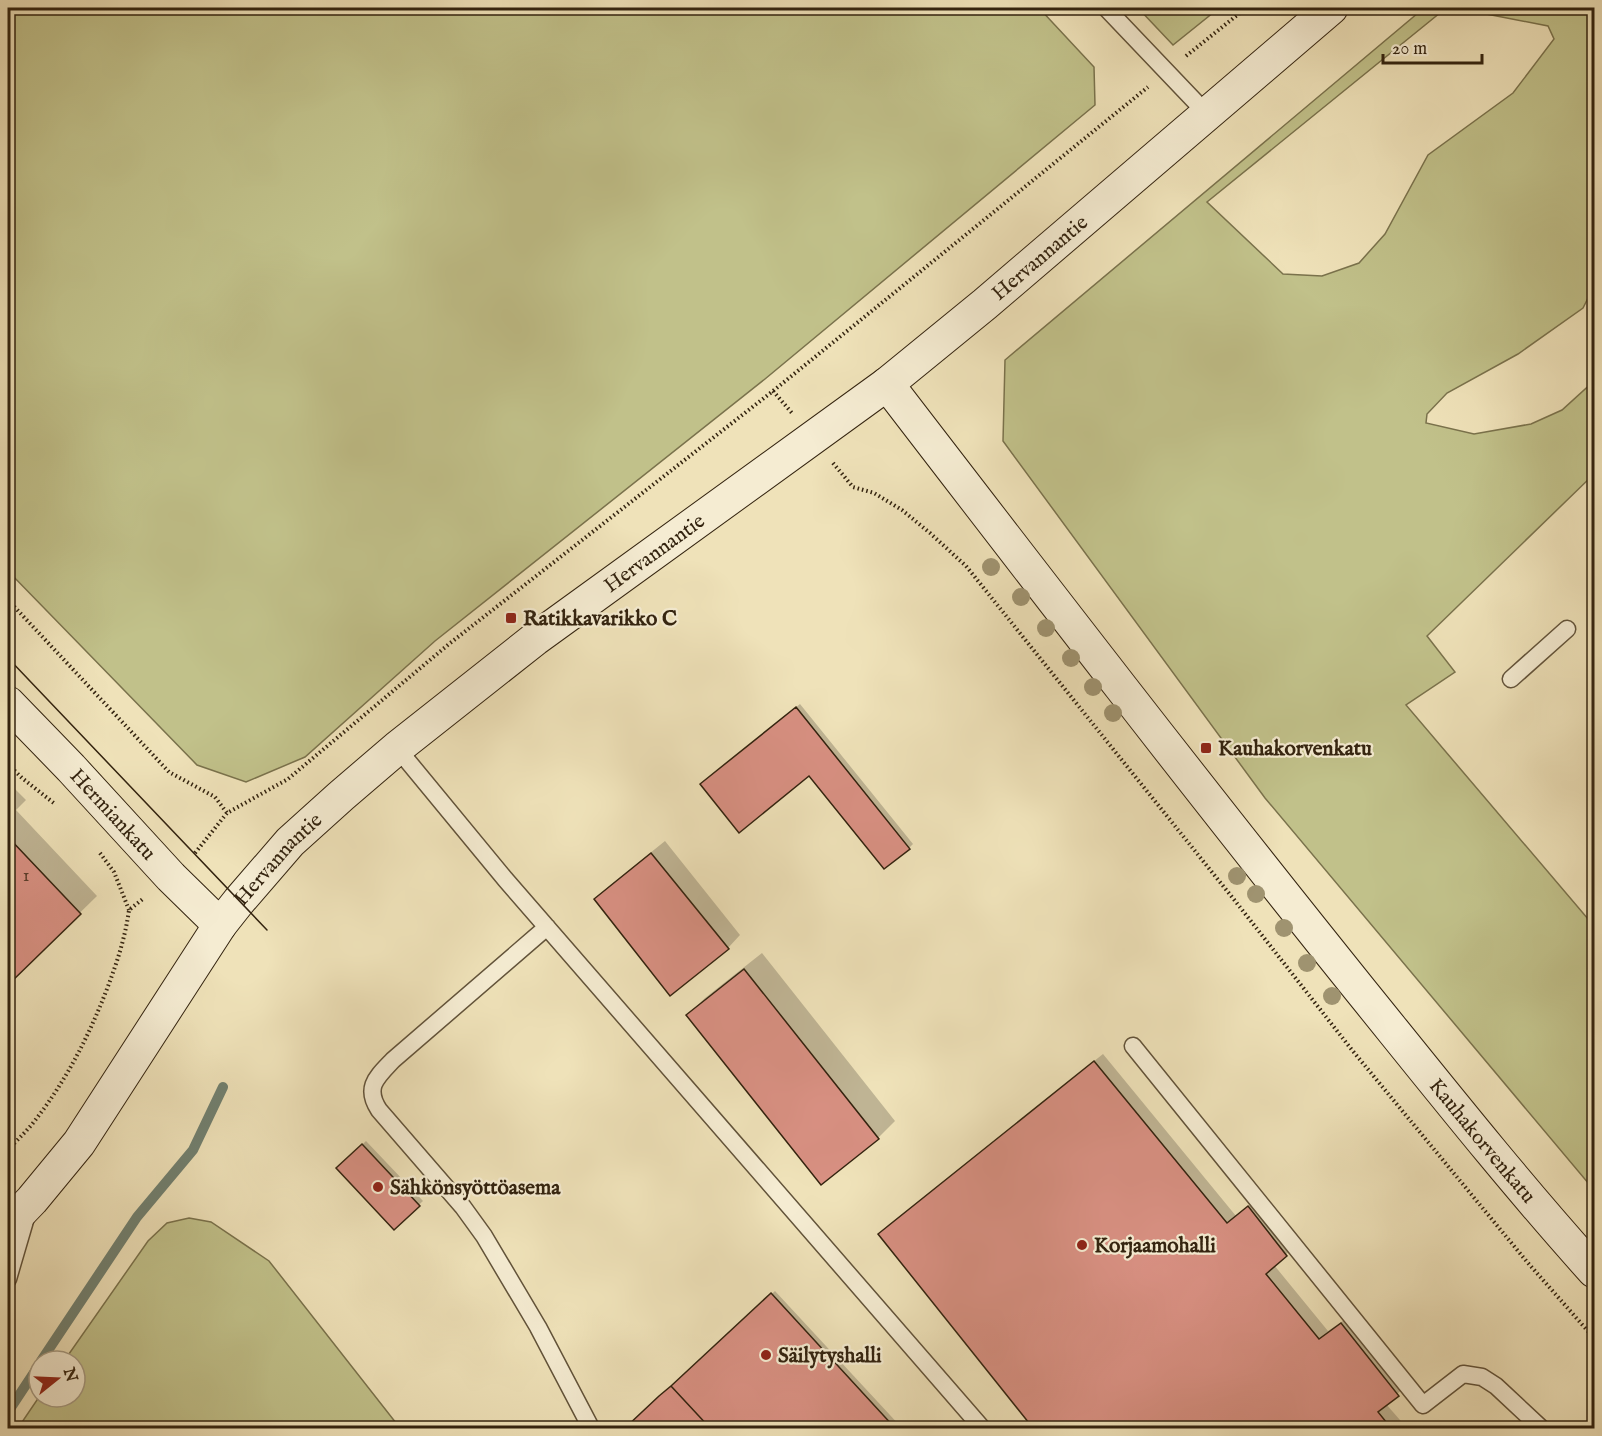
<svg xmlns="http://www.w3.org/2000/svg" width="1602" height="1436" font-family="'IM FELL English',serif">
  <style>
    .green { fill: #c1c18a; stroke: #7a724c; stroke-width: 1.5 }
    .shadow { fill: #0003 }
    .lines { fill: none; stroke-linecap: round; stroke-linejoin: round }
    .stream { stroke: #718070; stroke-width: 10 }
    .building { fill: #d89082; stroke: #33230f; stroke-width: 1.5 }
    .lane-casing { stroke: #62533a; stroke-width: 19 }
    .secondary-casing { stroke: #33230f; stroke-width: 35 }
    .path { stroke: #33230f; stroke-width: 4; stroke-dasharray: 1.5 3; stroke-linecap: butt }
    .lane { stroke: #f5ecd2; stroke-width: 16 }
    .secondary { stroke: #f5ecd2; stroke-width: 33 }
    .tram { stroke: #33230f; stroke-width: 1.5 }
    .tree { fill: #9f9370 }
    .poi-dot { fill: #8f2418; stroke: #f5ecd2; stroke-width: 2 }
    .labels { text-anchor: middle; stroke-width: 4.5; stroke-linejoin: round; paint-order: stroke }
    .number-label { font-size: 18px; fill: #5c3e2c }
    .street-label { font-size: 21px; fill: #33230f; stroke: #f5ecd2 }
    .poi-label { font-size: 21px; font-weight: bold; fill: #33230f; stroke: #f5ecd2; text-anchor: start }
  </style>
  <rect width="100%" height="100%" fill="#efe2b9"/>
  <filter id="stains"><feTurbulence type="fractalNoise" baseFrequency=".00333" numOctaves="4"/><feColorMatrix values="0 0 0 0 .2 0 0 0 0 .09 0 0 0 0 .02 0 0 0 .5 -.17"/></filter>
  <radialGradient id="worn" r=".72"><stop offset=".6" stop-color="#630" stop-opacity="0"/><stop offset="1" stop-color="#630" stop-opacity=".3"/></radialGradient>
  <path class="green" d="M8 8H1039L1094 67 1095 105 765 379 435 641 305 757 246 782 197 765 8 571Z
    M1138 8H1219L1173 45Z
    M1424 8H1446L1207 202 1283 274 1322 276 1359 263 1385 234 1428 155 1513 93 1554 39 1548 26 1471 11 1465 8H1594V286L1583 308 1518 354 1447 393 1427 414 1426 423 1474 434 1531 424 1562 410 1594 381V474L1427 636 1455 672 1406 705 1594 926V1190L1265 798 1003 441 1005 360Z
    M189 1218 211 1222 269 1261 400 1428H18L39 1397H75V1361H64L148 1241 167 1223Z"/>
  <path class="shadow" d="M800 704 913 844 909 848 810 774 706 780Z
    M14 788 26 800 16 810 97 896 8 983V795Z
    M665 841 740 935 728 948 596 899 609 886Z
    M762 953 895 1121 878 1138 687 1016 705 998Z
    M1103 1054 1236 1216 1257 1199 1294 1247 1274 1265 1328 1331 1350 1316 1406 1386 1386 1404 1407 1428H1035L880 1234 888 1225Z
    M366 1141 423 1201 394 1228 338 1168Z
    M775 1291 902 1428H627L636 1419Z"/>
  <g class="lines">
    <path class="stream" d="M41 1361 137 1217 193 1150 223 1087
      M8 1412 39 1365"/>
  </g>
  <path class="building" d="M796 707 910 849 884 869 809 776 739 833 700 784Z
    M8 837 81 914 8 985Z
    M651 853 729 949 670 996 594 899Z
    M744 969 879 1139 821 1185 686 1015Z
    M1094 1061 1227 1223 1248 1206 1287 1256 1266 1274 1319 1339 1341 1323 1399 1396 1378 1412 1391 1428H1033L878 1234Z
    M362 1144 420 1206 394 1230 336 1168Z
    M771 1293 895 1428H710L671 1386Z
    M671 1386 710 1428H625L659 1396Z"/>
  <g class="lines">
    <defs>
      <path id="lane" d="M1106 8 1207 114
        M1511 679 1567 629
        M397 748 505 879 982 1428
        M547 927 393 1060C377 1077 364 1087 379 1110L463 1207 484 1236 538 1327 591 1428
        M1133 1046 1423 1405 1463 1374 1482 1377 1496 1386 1541 1428
        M8 1279 27 1214"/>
      <g id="secondary">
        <path id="s1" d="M887 384C1043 587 1200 791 1361 991 1437 1085 1513 1181 1594 1271"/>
        <path id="s2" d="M8 703 71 768 171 877 220 925"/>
        <path id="s3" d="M8 1225 32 1200 79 1143 220 925 239 901 290 842 341 796 397 748 535 639 887 384 985 304 1331 8"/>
      </g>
    </defs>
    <use href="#lane" class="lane-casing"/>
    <use href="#secondary" class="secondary-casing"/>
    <path class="path" d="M1186 56 1246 8
      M773 391 792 413
      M833 463 853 487 874 493 902 510 930 533 966 566 1232 897 1352 1050 1528 1263 1594 1338
      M8 600 169 772 215 797 227 813
      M8 764 22 778 55 804
      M100 853 114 872 129 910
      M195 853 227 813 288 779 449 644 773 391 1148 87
      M8 1150C16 1141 25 1133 33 1123 64 1084 87 1040 105 994 116 966 125 939 129 910L144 898"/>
    <use href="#lane" class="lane"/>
    <use href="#secondary" class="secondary"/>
    <path class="tram" d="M8 658 267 930"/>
  </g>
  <g class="tree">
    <circle cx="991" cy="567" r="9"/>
    <circle cx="1021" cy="597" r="9"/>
    <circle cx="1046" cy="628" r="9"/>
    <circle cx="1071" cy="658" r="9"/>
    <circle cx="1093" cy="687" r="9"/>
    <circle cx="1113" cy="713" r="9"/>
    <circle cx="1237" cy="876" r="9"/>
    <circle cx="1256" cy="894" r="9"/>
    <circle cx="1284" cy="928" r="9"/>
    <circle cx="1307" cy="963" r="9"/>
    <circle cx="1332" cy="996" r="9"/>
  </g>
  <g class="poi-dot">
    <rect x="505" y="612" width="12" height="12" rx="3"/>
    <rect x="1200" y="742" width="12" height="12" rx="3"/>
    <circle cx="378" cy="1187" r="6"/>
    <circle cx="1082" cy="1245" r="6"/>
    <circle cx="766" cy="1355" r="6"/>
  </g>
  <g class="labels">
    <g class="number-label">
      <text x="26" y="881">1</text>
    </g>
    <g class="street-label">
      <text dy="7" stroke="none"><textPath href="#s3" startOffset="1428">Hervannantie</textPath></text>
      <text dy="7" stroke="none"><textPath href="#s3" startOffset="942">Hervannantie</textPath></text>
      <text dy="7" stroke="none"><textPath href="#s2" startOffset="153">Hermiankatu</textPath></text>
      <text dy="7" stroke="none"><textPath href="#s3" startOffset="456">Hervannantie</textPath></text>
      <text dy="7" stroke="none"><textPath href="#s1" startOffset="963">Kauhakorvenkatu</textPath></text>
    </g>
    <g class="poi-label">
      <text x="523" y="625">Ratikkavarikko C</text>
      <text x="1218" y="755">Kauhakorvenkatu</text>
      <text x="390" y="1194">Sähkönsyöttöasema</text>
      <text x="1094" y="1252">Korjaamohalli</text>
      <text x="778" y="1362">Säilytyshalli</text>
    </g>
  </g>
  <rect width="1602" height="1436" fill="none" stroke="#efe2b9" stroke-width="30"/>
  <rect x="9" y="9" width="1584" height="1418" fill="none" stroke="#33230f" stroke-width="3"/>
  <rect x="15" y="15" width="1572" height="1406" fill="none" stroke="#33230f" stroke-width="1.5"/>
  <g transform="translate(57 1379) rotate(72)"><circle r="28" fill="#f5ecd2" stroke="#a79c84" stroke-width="1.5"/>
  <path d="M0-4.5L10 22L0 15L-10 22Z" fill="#8f2418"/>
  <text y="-9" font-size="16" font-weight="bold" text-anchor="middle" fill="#33230f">N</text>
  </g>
  <path d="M1383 54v9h99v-9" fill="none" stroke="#33230f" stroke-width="3"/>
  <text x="1392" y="54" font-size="18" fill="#33230f" stroke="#f5ecd2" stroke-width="4.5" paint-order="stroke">20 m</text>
  <rect width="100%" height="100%" filter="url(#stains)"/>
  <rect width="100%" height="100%" fill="url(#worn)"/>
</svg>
